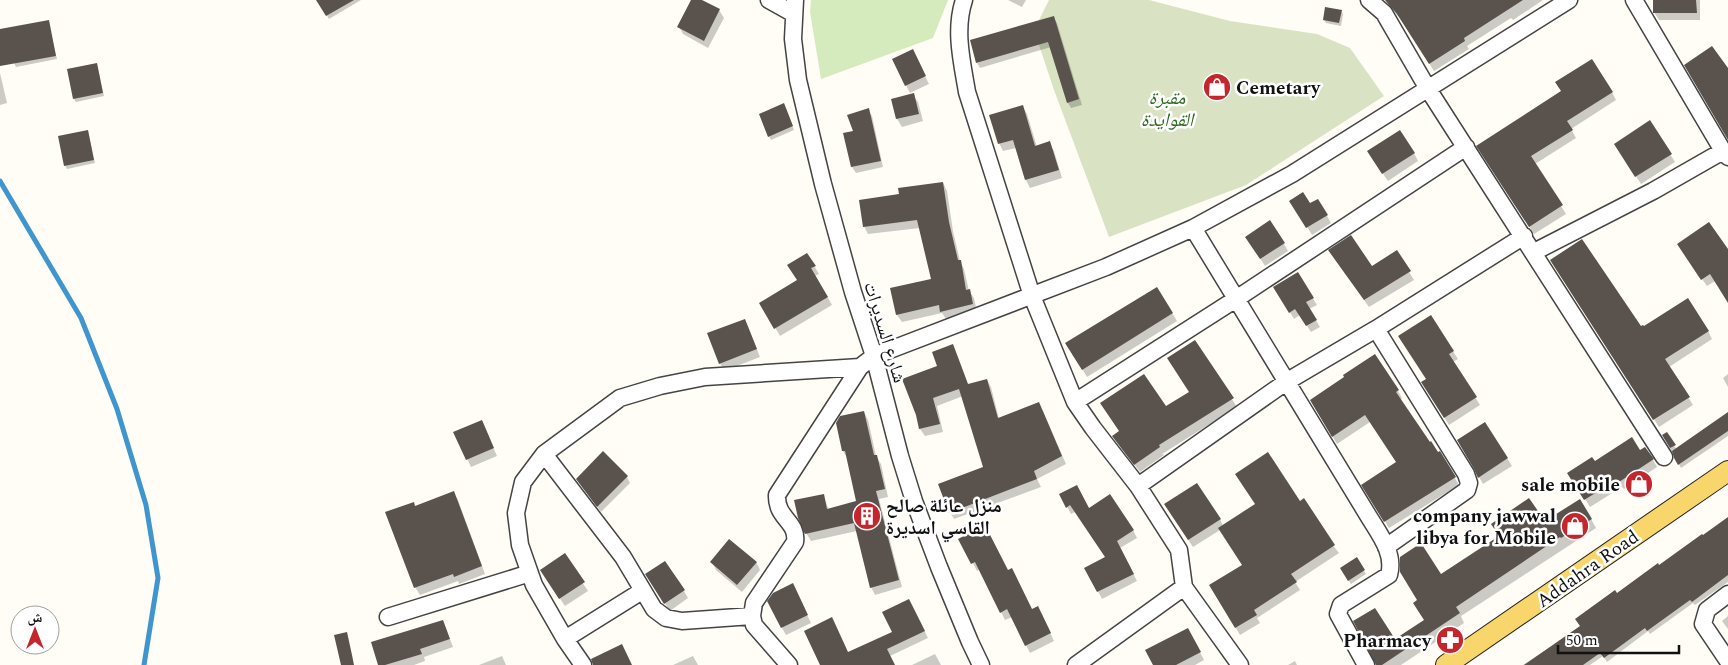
<svg xmlns="http://www.w3.org/2000/svg" width="1728" height="665" font-family="Spectral,'Noto Naskh Arabic',serif">
  <style>
    .green { fill: #d5ebbd }
    .cemetery { fill: #d9e3c4 }
    .shadow { fill: #0003 }
    .lines { fill: none; stroke-linecap: round; stroke-linejoin: round }
    .stream { stroke: #3f96cf; stroke-width: 5 }
    .building { fill: #5a524d }
    .minor-casing { stroke: #444; stroke-width: 19 }
    .major-casing { stroke: #222; stroke-width: 22 }
    .minor { stroke: #fff; stroke-width: 16 }
    .major { stroke: #f9d66b; stroke-width: 20 }
    .labels { text-anchor: middle; stroke-width: 5; stroke-linejoin: round; paint-order: stroke }
    .poi-label { font-size: 19px; font-weight: bold; fill: #111; stroke: #fff; text-anchor: end }
    .park-label { font-size: 19px; font-style: italic; fill: #2f6b1f; stroke: #fff }
    .street-label { font-size: 19px; fill: #111; stroke: #fff }
  </style>
  <rect width="100%" height="100%" fill="#fffdf5"/>
  <path class="green" d="M811 0H948L933 38 821 79 810 12Z"/>
  <path class="cemetery" d="M1049 0H1149L1230 21 1317 34 1350 48 1384 96 1246 185 1109 237 1054 90 1034 30Z"/>
  <path class="shadow" d="M318 0H361L329 19Z
    M692 0H700L719 10 724 18 708 48 683 34 679 27Z
    M1008 0H1026L1022 7Z
    M1386 0H1543L1513 20 1511 18 1467 46 1469 49 1434 71 1403 22 1391 8Z
    M1654 0H1700V20H1659L1654 12Z
    M1341 11 1343 14 1341 26 1326 23 1324 20Z
    M1053 17 1057 23 1082 105 1071 108 1068 103 1051 47 980 68 977 63Z
    M48 21 57 59 16 67 14 63Z
    M916 58 929 84 910 93 893 60Z
    M97 64 104 96 76 102 74 99Z
    M0 73 7 103 0 105Z
    M1562 91 1612 92 1616 100 1571 129 1576 138 1535 164 1566 214 1534 234 1482 153Z
    M913 95 918 102 923 121 902 127 897 119 892 100Z
    M1023 107 1027 114 1037 147 1049 143 1054 151 1062 178 1030 188 1026 180 1016 148 1003 151 999 143Z
    M785 108 794 130 771 140 769 136Z
    M868 110 872 116 883 167 856 173 852 167 845 134 855 132Z
    M88 131 95 163 67 169 65 165Z
    M1620 152 1670 154 1675 162 1641 184Z
    M1414 153 1418 161 1388 181 1373 159Z
    M943 183 947 191 953 231 960 261 964 269 969 291 974 298 977 312 946 319 942 313 902 322 897 315 891 289 932 280 920 228 868 234 864 226 900 195Z
    M1318 200 1331 223 1312 235 1291 201 1310 205Z
    M1251 244H1284L1288 251 1265 266Z
    M1397 252 1414 280 1369 307 1334 258 1372 268Z
    M1683 252H1728V301L1715 281 1707 286Z
    M807 254 819 274 815 276 832 305 780 336 761 303 798 281Z
    M1556 268 1640 328 1708 331 1712 339 1669 367 1693 405 1659 427Z
    M1298 274 1317 305 1309 309 1320 327 1311 332 1300 315 1294 319 1275 288Z
    M1157 288 1177 321 1087 377 1067 343Z
    M1430 316 1458 359 1453 362 1480 405 1449 425 1427 390Z
    M745 320 760 357 724 371 720 363Z
    M1195 342 1237 407 1162 454 1164 455 1140 472 1114 437 1166 408 1190 392Z
    M956 353 968 385 987 380 991 387 999 419 1043 411 1066 464 1037 479 1041 487 954 519 950 512 984 468 963 396 937 406 943 432 925 436 920 429 917 415 939 367Z
    M1728 374V387L1723 378Z
    M1398 391 1402 398 1400 400 1438 454 1440 453 1459 485 1389 528 1363 485 1397 463 1370 422 1337 444 1311 400Z
    M864 412 868 420 876 456 881 464 888 497 879 499 902 587 875 595 871 587 862 555 864 554 857 531 811 541 806 533 823 495 829 510 858 502 848 459 843 451Z
    M1728 414V436L1681 468 1663 435 1677 449Z
    M485 429 497 456 471 467 455 433Z
    M1640 452 1653 460 1657 467 1624 489 1622 487 1590 507 1569 473 1595 463Z
    M1507 458 1512 466 1483 484 1479 477Z
    M627 477 630 483 601 512 581 485Z
    M453 492 458 500 485 574 459 584 458 581 420 595 415 587V507Z
    M1061 495 1133 530 1137 538 1120 548 1137 581 1102 599 1086 568 1106 558 1075 512 1071 514Z
    M1300 503 1339 553 1295 582 1300 590 1257 618 1260 623 1240 635 1211 586 1244 566 1220 530 1193 547 1170 512 1220 519 1223 526Z
    M1728 518V582L1695 605 1693 603 1650 634 1648 631 1607 662 1603 656 1590 665H1523L1581 627 1617 595Z
    M1591 519 1596 528 1461 616 1464 623 1401 665H1376L1395 641 1426 620 1440 576 1545 523Z
    M960 539 1032 610 1042 615 1054 641 1030 653 1012 617 1005 620 980 569 977 571Z
    M564 555 588 591 565 606 546 578Z
    M1356 559 1366 574 1351 584 1341 569Z
    M712 562H756L760 570 742 592 716 570Z
    M651 582 684 591 688 598 670 611Z
    M796 592 811 623 786 635 782 628Z
    M913 608 928 638 890 656 894 665H822L893 633Z
    M1728 616V629L1722 621Z
    M443 621 453 647 424 657 425 661 414 665H379Z
    M1192 637 1204 660 1195 665H1155Z
    M935 654 941 665H912Z
    M502 656 506 665H479Z
    M693 656 698 665H673Z
    M1295 661 1297 665H1288Z"/>
  <g class="lines">
    <path class="stream" d="M0 181 81 318 117 409 146 505 158 578 144 665"/>
  </g>
  <path class="building" d="M316 0H354L326 16Z
    M691 0H702L720 9 704 41 677 27Z
    M1523 0 1464 38 1465 41 1429 64 1397 14 1385 0Z
    M1653 0H1696L1697 13H1653Z
    M1325 7 1342 10 1339 23 1323 20Z
    M1054 16 1079 99 1067 103 1048 42 976 63 970 40Z
    M49 20 56 56 0 66V29Z
    M1712 46 1728 68V140L1684 65Z
    M913 49 926 76 905 86 892 59Z
    M1592 59 1613 92 1567 121 1573 130 1531 156 1563 205 1529 227 1476 146 1561 91 1555 82Z
    M97 63 103 93 73 99 67 69Z
    M914 93 919 114 896 119 891 99Z
    M784 103 793 126 768 137 759 114Z
    M1023 105 1035 146 1050 141 1059 170 1025 180 1013 140 998 144 989 115Z
    M869 108 881 161 851 167 843 133 853 131 847 115Z
    M1650 120 1672 154 1635 177 1614 144Z
    M88 130 94 160 64 166 58 136Z
    M1400 130 1415 153 1382 174 1367 151Z
    M943 182 949 222 958 260H961L966 290 970 289 973 304 940 312 939 305 896 315 890 288 931 279 917 220 863 227 859 200 899 194 898 188Z
    M1303 192 1310 203 1318 199 1328 215 1306 228 1289 201Z
    M1270 220 1285 243 1260 259 1245 237Z
    M1709 222 1728 249V303L1710 274 1701 280 1677 244Z
    M1351 235 1372 266 1397 250 1411 271 1364 300 1328 250Z
    M1582 239 1641 326 1643 325 1644 326 1688 298 1709 331 1665 359 1690 397 1653 420 1550 260Z
    M807 253 816 266 811 268 828 297 774 329 759 303 797 280 787 265Z
    M1298 272 1314 298 1306 302 1317 320 1306 326 1295 309 1289 313 1273 287Z
    M1157 287 1173 313 1082 370 1065 343Z
    M1431 315 1454 351 1449 354 1477 397 1444 418 1421 382 1426 379 1398 336Z
    M745 319 757 349 719 364 707 333Z
    M1195 340 1234 398 1159 445 1160 447 1134 465 1112 436 1119 431 1100 403 1144 374 1166 406 1189 392 1167 358Z
    M953 344 968 384 987 379 998 418 1039 402 1062 456 1034 471 1037 479 949 513 938 484 983 467 959 389 933 398 940 424 919 429 916 415 902 379 937 366 932 352Z
    M1375 354 1399 390 1396 392 1430 442 1431 441 1438 452 1440 451 1456 477 1384 522 1361 485 1396 462 1365 415 1332 437 1310 400 1344 377 1343 375Z
    M864 411 874 455H877L885 489 876 491 899 580 870 588 854 523 805 534 798 518 794 500 824 494 827 509 856 501 845 451H842L836 423 840 416Z
    M1728 412V431L1678 465 1674 458 1672 451Z
    M482 420 494 448 466 460 453 432Z
    M1485 422 1508 458 1478 478 1474 469 1457 440Z
    M1667 432 1676 445 1670 448 1662 435Z
    M1632 437 1640 450 1645 447 1654 459 1619 482 1617 480 1584 500 1567 473 1592 457 1595 461Z
    M603 451 628 476 597 507 576 479Z
    M1268 452 1300 501 1304 498 1335 545 1291 574 1297 582 1254 610 1257 615 1235 628 1209 585 1242 565 1218 528 1255 504 1235 474Z
    M1197 483 1221 519 1188 540 1164 504Z
    M1077 485 1089 508 1110 494 1134 530 1117 541 1134 574 1097 592 1084 568 1105 557 1070 505 1066 508 1059 494Z
    M454 491 482 566 454 577 453 574 414 588 385 512 414 502 415 506Z
    M1529 498 1545 521 1580 499 1592 519 1561 538 1560 537 1456 607 1460 613 1382 665H1376L1353 621 1375 608 1395 639 1424 620 1413 603 1417 600 1400 572V557L1421 543 1441 574 1499 536 1491 524Z
    M1728 517V575L1692 602 1690 600 1647 631 1645 628 1604 658 1600 653 1583 665H1524L1580 626 1575 619 1615 590 1617 593 1658 563 1659 565 1702 534 1703 535Z
    M985 525 1008 570 1012 568 1032 609 1038 606 1051 633 1025 646 1007 609 1000 613 975 562 971 564 958 539Z
    M729 539 757 562 737 585 710 562Z
    M565 553 585 582 559 599 540 570Z
    M1357 557 1365 570 1348 581 1340 568Z
    M665 561 685 590 664 604 645 574Z
    M793 583 808 615 781 628 767 601 773 593Z
    M909 599 925 631 887 649 895 665H820L804 631 832 617 848 652 892 632 882 612Z
    M443 620 450 639 420 649 422 654 385 665H378L371 642Z
    M1188 628 1201 652 1176 665H1153L1145 650Z
    M347 632 352 655 354 665H341L334 635Z
    M622 644 632 665H593L591 659Z"/>
  <g class="lines">
    <defs>
      <path id="minor" d="M769 0 794 14
        M795 0 793 39 798 80 823 184 853 292 874 356 900 456 914 501 939 567 970 642 981 665
        M964 0C954 30 962 62 967 92L1032 296 1075 402 1093 428 1138 486 1179 550 1184 587 1240 665
        M1369 0 1384 13 1428 89 1664 457
        M1634 0 1723 151
        M1193 228 1369 517C1380 535 1395 554 1389 575L1341 605 1338 614 1366 665
        M1534 252 1653 191 1723 151 1728 157
        M1376 329 1524 236
        M1075 402 1236 299 1466 147
        M544 454 623 557 654 609 666 618 682 621 752 616
        M1138 486 1286 382 1376 329 1466 474 1469 483 1467 490 1386 547
        M1728 594 1707 610 1703 624 1728 661
        M388 617 530 573
        M565 639 642 591
        M583 665 565 639 534 585 520 545 516 513 523 482 544 454 620 398 660 386 705 377 860 367
        M789 665 754 625 752 616 754 603 795 542C798 521 776 519 777 495L860 367 874 356 1106 267 1193 228 1292 174 1569 0
        M1076 665 1184 587"/>
      <path id="major" d="M1446 665 1728 471"/>
    </defs>
    <use href="#minor" class="minor-casing"/>
    <use href="#major" class="major-casing"/>
    <use href="#minor" class="minor"/>
    <use href="#major" class="major"/>
  </g>
  <defs>
    <symbol id="shop-disc" viewBox="-11 -11 22 22"><circle r="9.5" fill="#c4262e" stroke="#fff"/><path d="M-5-2.5h2.3a2.7 3.5 0 0 1 5.4 0H5L5.5 6h-11ZM-1.5-2.5h3a1.5 2.3 0 0 0-3 0Z" fill="#fff"/></symbol>
    <symbol id="building-disc" viewBox="-11 -11 22 22"><circle r="9.5" fill="#c4262e" stroke="#fff"/><path d="M-4-6H4V6H1V3H-1V6H-4ZM-2.5-4.3h1.7v1.8h-1.7ZM.8-4.3h1.7v1.8H.8ZM-2.5-1h1.7V.8h-1.7ZM.8-1h1.7V.8H.8Z" fill="#fff"/></symbol>
    <symbol id="pharmacy-disc" viewBox="-11 -11 22 22"><circle r="9.5" fill="#c4262e" stroke="#fff"/><path d="M-2-6h4v4h4v4h-4v4h-4v-4h-4v-4h4Z" fill="#fff"/></symbol>
  </defs>
  <g fill-rule="evenodd">
    <use href="#shop-disc" x="1201" y="71" width="32" height="32"/>
    <use href="#shop-disc" x="1623" y="468" width="32" height="32"/>
    <use href="#building-disc" x="851" y="500" width="32" height="32"/>
    <use href="#shop-disc" x="1559" y="510" width="32" height="32"/>
    <use href="#pharmacy-disc" x="1434" y="624" width="32" height="32"/>
  </g>
  <g class="labels">
    <g class="poi-label">
      <text x="1236" y="94" text-anchor="start">Cemetary</text>
      <text x="1620" y="491">sale mobile</text>
      <text x="886" y="512" text-anchor="start">منزل عائلة صالح<tspan x="886" dy="22">القاسي اسديرة</tspan></text>
      <text x="1556" y="522">company jawwal<tspan x="1556" dy="22">libya for Mobile</tspan></text>
      <text x="1431" y="647">Pharmacy</text>
    </g>
    <g class="park-label">
      <text x="1167" y="104">مقبرة<tspan x="1167" dy="22">القوايدة</tspan></text>
    </g>
    <g class="street-label">
      <text transform="translate(886 332) rotate(73)" y="7">شارع السديرات</text>
      <text transform="translate(1587 568) rotate(-35)" y="7">Addahra Road</text>
    </g>
  </g>
  <g transform="translate(35 630)"><circle r="24" fill="#ffffff" stroke="#a0a0a0"/>
  <path d="M0-4L9 19L0 12L-9 19Z" fill="#c4262e"/>
  <text y="-8" font-size="14" font-weight="bold" text-anchor="middle" fill="#111111">ش</text>
  </g>
  <path d="M1558 645v8h121v-8" fill="none" stroke="#111111" stroke-width="2.5"/>
  <text x="1566" y="645" font-size="15" fill="#111111" stroke="#ffffff" stroke-width="4" paint-order="stroke">50 m</text>
</svg>
